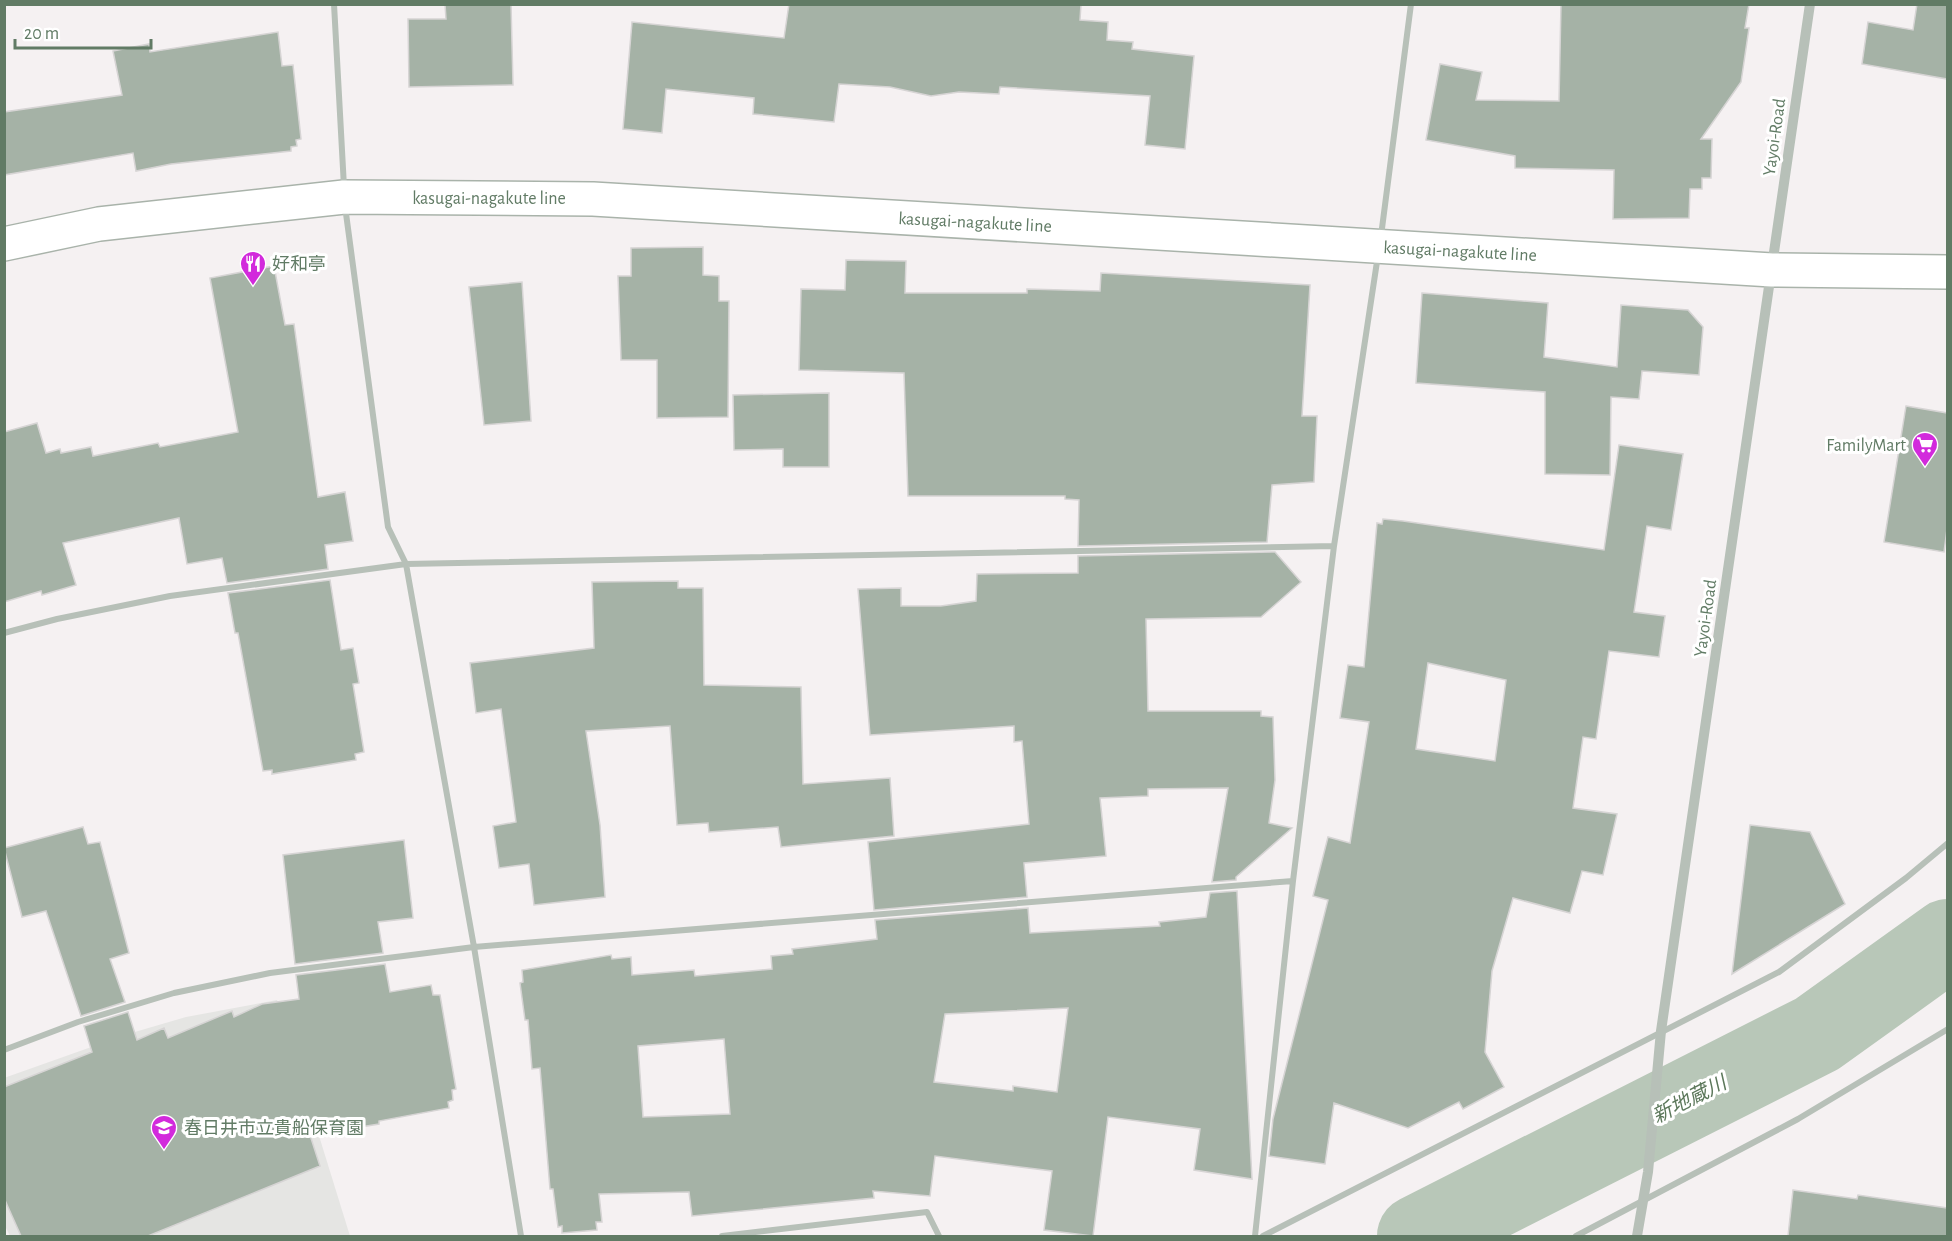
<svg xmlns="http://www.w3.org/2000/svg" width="1952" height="1241" font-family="'Alegreya Sans','Noto Sans JP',sans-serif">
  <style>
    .built { fill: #e5e5e3 }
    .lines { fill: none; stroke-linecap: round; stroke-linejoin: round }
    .river { stroke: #b8c7b8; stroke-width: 82 }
    .building { fill: #a5b2a6; stroke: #d6d4d4; stroke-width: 1.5; fill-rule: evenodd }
    .primary-casing { stroke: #a9b3aa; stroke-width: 36 }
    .minor { stroke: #b7c0b8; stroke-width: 6 }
    .tertiary { stroke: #b7c0b8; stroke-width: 10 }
    .primary { stroke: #fff; stroke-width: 33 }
    .labels { text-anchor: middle; stroke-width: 6; stroke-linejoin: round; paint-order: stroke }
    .street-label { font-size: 18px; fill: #617b65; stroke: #fff }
    .poi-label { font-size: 18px; fill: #617b65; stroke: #fff; text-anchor: start }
    .water-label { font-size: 20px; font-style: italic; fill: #5c785b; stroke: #fff }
  </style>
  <rect width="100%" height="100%" fill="#f5f1f2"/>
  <path class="built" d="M277 1000 350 1236H10L4 1224V1078L128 1034 186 1017Z"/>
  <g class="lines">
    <path class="river" d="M1418 1236 1817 1034 1948 940"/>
  </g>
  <path class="building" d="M445 4H511L513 85 409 87 408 19H446Z
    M789 4H1081L1080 20 1108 22 1107 40 1133 42 1132 49 1194 56 1185 149 1145 145 1150 96 1000 87 999 94 959 92 931 96 890 87 839 84 834 122 753 114 754 98 666 89 662 133 623 129 632 22 784 38Z
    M1561 4H1749L1745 28H1749L1741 82 1701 139H1712L1711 178H1702V189H1690L1689 218 1613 219 1614 170 1515 168V156L1426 140 1440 64 1482 72 1476 100 1559 101Z
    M1917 4H1947V79L1862 64 1868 22 1913 30Z
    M278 32 282 66 293 65 301 139 296 140 297 146 291 147V151L171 164 136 171 133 153 4 175V112L122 95 113 51 149 44 150 52Z
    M703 247V275L719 276V301H729L728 417 657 418V360H621L618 276H631V248Z
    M846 260 906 261 905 293H1027V289L1100 291 1101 273 1310 285 1302 416H1317L1314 482 1272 485 1267 542 1078 546 1079 500 1065 499V496H908L904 373 799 370 801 289 845 290Z
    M274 266 285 325 294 324 318 497 345 492 353 541 325 545 328 569 227 583 222 558 187 564 179 518 63 543 76 585 42 595 41 591 4 602V432L37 423 46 453 60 449 61 453 91 447 93 456 158 443 160 447 238 432 210 278Z
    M522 282 531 421 484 425 469 287Z
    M1422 293 1548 303 1544 357 1617 367 1621 305 1688 310 1703 327 1699 375 1642 371 1639 399 1611 397 1610 475 1545 474V392L1416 383Z
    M829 393V467H783V449L734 450 733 395Z
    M1906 406 1947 413V529L1944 552 1884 542Z
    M1619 445 1683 454 1671 530 1647 526 1634 612 1665 616 1659 657 1609 651 1596 739 1583 737 1573 808 1617 814 1603 875 1582 871 1570 913 1513 898 1492 971 1485 1052 1504 1087 1463 1109 1459 1102 1408 1128 1334 1103 1325 1164 1269 1156 1273 1119 1328 900 1313 896 1328 837 1350 843 1369 722 1340 718 1348 665 1364 667 1377 523 1382 524 1383 519 1403 521 1604 550ZM1428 663 1506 680 1495 761 1416 749Z
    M1275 552 1301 582 1261 617 1146 619 1148 711H1261V716L1273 717 1275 780 1269 823 1292 828 1236 877V880L1212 882 1228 788 1148 789V796L1100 798 1106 856 1024 863 1027 897 874 910 868 842 1029 824 1022 741 1014 742V726L870 735 858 589 901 588V606H941L976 601 977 574 1078 573V556Z
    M330 580 341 650 353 648 359 683 353 684 364 752 355 754 356 760 272 774V770L263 771 238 633H235L228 593Z
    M678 581V588H703L704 685 801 687 803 784 890 778 894 836 781 847 778 827 709 832 708 823 677 825 670 726 586 731 600 825 605 897 534 905 529 864 499 868 493 826 516 822 501 709 476 713 470 663 594 648 592 582Z
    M1750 825 1810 832 1845 904 1732 974Z
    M83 827 88 844 100 842 129 953 110 959 125 1002 81 1016 46 911 22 917 4 848Z
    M404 840 413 918 378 922 383 953 295 964 283 855Z
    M1237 891 1252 1179 1194 1170 1200 1129 1108 1117 1093 1236 1044 1230 1052 1171 935 1156 930 1196 873 1191 874 1198 692 1216 689 1192 599 1194 602 1222H596L597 1230 562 1233V1226L558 1227 553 1189H550L540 1068 532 1069 528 1020H525L520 983 523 982 522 970 611 955 612 959 631 957 632 975 694 970 695 976 772 969 771 956 793 954 792 949 877 939 875 920 1028 908 1030 933 1160 926 1159 922 1206 917 1210 893ZM1068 1008 1057 1092 1013 1086V1091L934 1082 945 1014ZM724 1039 730 1114 643 1117 638 1046Z
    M385 964 390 992 431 985 433 995H440L456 1089 452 1090 453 1100 448 1102 449 1108 379 1121V1124L310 1135 320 1166 148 1236H21L4 1198V1087L92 1052 84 1026 128 1012 137 1040 164 1028 168 1038 232 1011 234 1017 262 1004 299 999 296 975Z
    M1793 1190 1857 1199 1858 1195 1947 1208V1236H1788Z"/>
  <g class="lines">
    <defs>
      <path id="primary" d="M4 244 99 224 344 197 593 199 1772 270 1948 272"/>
    </defs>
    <use href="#primary" class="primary-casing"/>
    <path class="minor" d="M334 4 344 187
      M345 206 388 527 406 564 474 947 521 1236
      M1381 236 1411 4
      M4 633 57 619 170 596 406 564 1334 546
      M4 1050 78 1022 174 993 270 973 474 947 1293 881
      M722 1236 927 1212 939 1236
      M1255 1236 1293 881 1334 546 1378 255
      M1263 1236 1779 972 1906 878 1948 843
      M1576 1236 1798 1119 1948 1029"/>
    <path class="tertiary" d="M1637 1236 1648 1172 1661 1031 1810 4"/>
    <use href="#primary" class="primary"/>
  </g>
  <defs>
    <symbol id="restaurant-pin" viewBox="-11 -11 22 30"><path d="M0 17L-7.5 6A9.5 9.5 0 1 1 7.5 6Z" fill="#d22adc" stroke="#fff"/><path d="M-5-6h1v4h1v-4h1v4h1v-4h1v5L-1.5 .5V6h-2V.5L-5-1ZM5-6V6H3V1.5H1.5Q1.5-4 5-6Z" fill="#fff"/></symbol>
    <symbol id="supermarket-pin" viewBox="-11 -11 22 30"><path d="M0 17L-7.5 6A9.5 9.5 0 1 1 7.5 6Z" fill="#d22adc" stroke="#fff"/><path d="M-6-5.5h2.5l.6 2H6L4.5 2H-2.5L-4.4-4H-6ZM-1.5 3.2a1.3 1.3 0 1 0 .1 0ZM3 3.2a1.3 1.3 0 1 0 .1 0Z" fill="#fff"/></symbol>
    <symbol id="school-pin" viewBox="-11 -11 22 30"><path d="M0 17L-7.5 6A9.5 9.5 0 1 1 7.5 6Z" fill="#d22adc" stroke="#fff"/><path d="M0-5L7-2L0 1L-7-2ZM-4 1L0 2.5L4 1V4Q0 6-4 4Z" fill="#fff"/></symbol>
  </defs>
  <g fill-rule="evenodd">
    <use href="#restaurant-pin" x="238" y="249" width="30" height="40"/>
    <use href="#supermarket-pin" x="1910" y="430" width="30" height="40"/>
    <use href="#school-pin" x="149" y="1113" width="30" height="40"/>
  </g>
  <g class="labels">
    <g class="street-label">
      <text transform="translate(1774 137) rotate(-82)" y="6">Yayoi-Road</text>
      <text x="489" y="204">kasugai-nagakute line</text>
      <text transform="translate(975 222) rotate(3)" y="6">kasugai-nagakute line</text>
      <text transform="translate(1460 251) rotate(3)" y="6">kasugai-nagakute line</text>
      <text transform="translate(1705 618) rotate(-82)" y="6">Yayoi-Road</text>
    </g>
    <g class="poi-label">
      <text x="272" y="270">好和亭</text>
      <text x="1906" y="451" text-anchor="end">FamilyMart</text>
      <text x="184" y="1134">春日井市立貴船保育園</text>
    </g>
    <g class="water-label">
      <text transform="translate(1689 1099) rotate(-27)" y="7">新地蔵川</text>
    </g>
  </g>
  <rect width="1952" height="1241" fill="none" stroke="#617b65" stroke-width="12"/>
  <path d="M15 39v9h136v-9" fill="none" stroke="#617b65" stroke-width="3"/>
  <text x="24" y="39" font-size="18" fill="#617b65" stroke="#ffffff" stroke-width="4.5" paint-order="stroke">20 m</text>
</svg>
